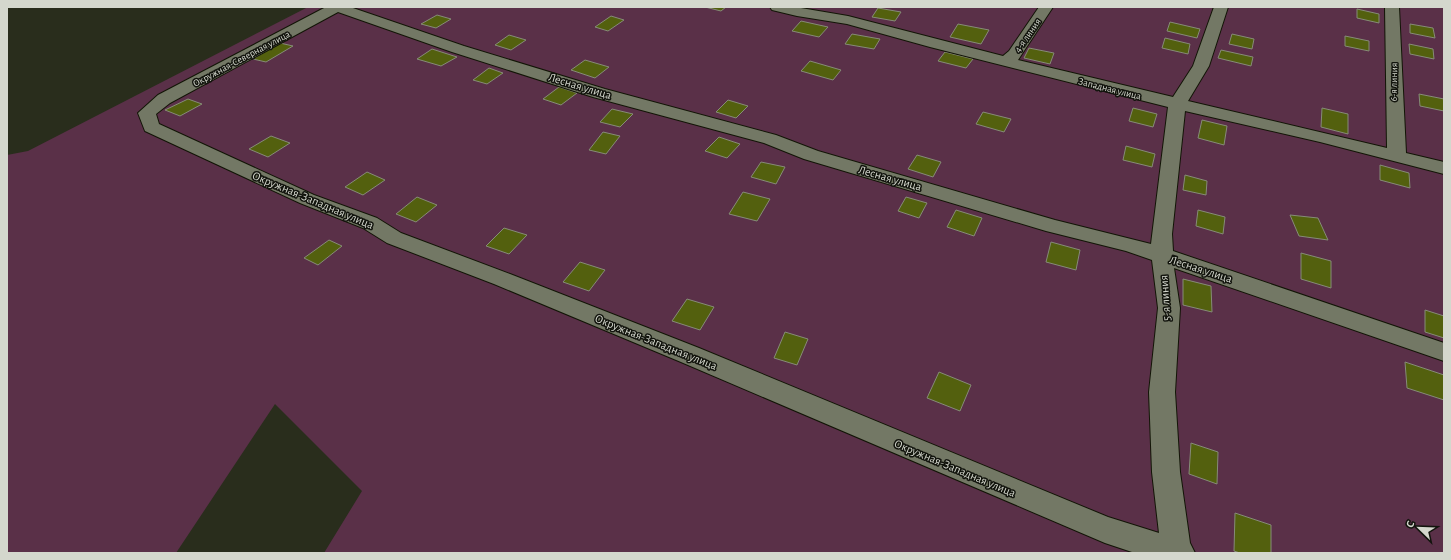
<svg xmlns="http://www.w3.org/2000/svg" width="1451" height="560" font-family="'Alegreya Sans',sans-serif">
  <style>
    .green { fill: #5a3048 }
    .building { fill: #53600e; stroke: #868b78 }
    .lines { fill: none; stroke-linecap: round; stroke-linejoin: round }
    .street-casing { stroke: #121506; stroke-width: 2 }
    .street { fill: #737865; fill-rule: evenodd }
    .labels { text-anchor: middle; stroke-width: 3; stroke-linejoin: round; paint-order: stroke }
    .far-street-label { font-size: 10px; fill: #d4d7cd; stroke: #12140d }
    .street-label { font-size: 12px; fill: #d4d7cd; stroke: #12140d }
  </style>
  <rect width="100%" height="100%" fill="#292d1c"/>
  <path class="green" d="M308 7H1444V553H324L362 491 275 404 176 553H7V155L28 151Z"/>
  <path class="building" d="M705 7H726L721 11Z
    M878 8 901 12 895 21 872 17Z
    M1357 9 1379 14V23L1357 18Z
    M437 15 451 19 436 28 421 24Z
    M611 16 624 20 608 31 595 27Z
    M801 21 828 27 819 37 792 31Z
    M1170 22 1200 29 1197 38 1167 31Z
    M958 24 989 30 981 44 950 37Z
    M1410 24 1433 28 1435 38 1410 33Z
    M852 34 880 39 874 49 845 44Z
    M1232 34 1254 39 1252 49 1229 44Z
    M509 35 526 40 511 50 495 45Z
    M1345 36 1369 41V51L1345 46Z
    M1165 38 1190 44 1188 54 1162 48Z
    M280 43 293 46 266 62 253 59Z
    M1409 44 1433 49 1434 59 1410 54Z
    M1029 48 1054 53 1050 64 1024 58Z
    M432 49 457 57 441 66 417 59Z
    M1221 50 1253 57 1251 66 1218 58Z
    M945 52 973 59 966 68 938 61Z
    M585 60 609 67 595 78 571 70Z
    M810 61 841 70 833 80 801 71Z
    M489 68 503 73 487 84 473 80Z
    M559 87 577 93 561 105 543 99Z
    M1419 94 1444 99V111L1420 106Z
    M188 99 202 104 180 116 165 110Z
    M728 100 748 106 736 118 716 112Z
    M1133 108 1157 114 1153 127 1129 121Z
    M1322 108 1348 114V134L1321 127Z
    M612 109 633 114 620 127 600 122Z
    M983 112 1011 119 1004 132 976 124Z
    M1202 120 1227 126 1224 145 1198 138Z
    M603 132 620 136 606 154 589 150Z
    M271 136 290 143 268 157 249 149Z
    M719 137 740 144 727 158 705 151Z
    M1126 146 1155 154 1152 167 1123 160Z
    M917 155 941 162 933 177 908 169Z
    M761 162 785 167 776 184 751 177Z
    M1380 165 1409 173 1410 188 1380 180Z
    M367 172 385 180 363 195 345 187Z
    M1185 175 1207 181 1206 195 1183 190Z
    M743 192 770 199 757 221 729 214Z
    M417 197 437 205 416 222 396 214Z
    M906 197 927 203 919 218 898 211Z
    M956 210 982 218 974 236 947 227Z
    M1198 210 1225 217 1223 234 1196 226Z
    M1290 215 1318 218 1328 240 1299 236Z
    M504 228 527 235 509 254 486 246Z
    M329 240 342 246 318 265 304 258Z
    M1051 242 1080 250 1076 270 1046 262Z
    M1301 253 1331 261V288L1301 279Z
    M580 262 605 270 589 291 563 282Z
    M1183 279 1211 286 1212 312 1183 305Z
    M687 299 714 307 700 330 672 321Z
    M1425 310 1444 316V338L1425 332Z
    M785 332 808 339 797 365 774 358Z
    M1405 362 1444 375V400L1407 388Z
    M939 372 971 385 960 411 927 398Z
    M1191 443 1218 452 1217 484 1189 474Z
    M1235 513 1271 525V553H1240L1234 551Z"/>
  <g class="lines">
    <defs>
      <path id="street" d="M326 7H350L464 46 605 89 776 135 818 151 1055 220 1151 244 1168 107 930 47 847 24 797 16 772 10 770 7H795L848 16 1003 56 1009 51 1039 7H1053L1018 60 1173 97 1193 66 1214 7H1228L1209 66 1188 101 1387 148 1385 7H1399L1406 153 1444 162V174L1320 142 1185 111 1172 234 1173 251 1444 343V361L1174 268 1180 308 1175 392 1180 472 1190 543 1195 553H1135L1105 543 681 362 494 284 387 243 363 228 300 203 145 131 138 113 158 95ZM338 12 452 52 593 97 764 143 804 159 1046 231 1126 251 1152 260 1158 308 1149 392 1152 472 1159 533 1108 517 699 348 510 274 401 233 377 218 314 195 159 124 156 114 170 103Z"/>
    </defs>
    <use href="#street" class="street-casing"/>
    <use href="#street" class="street"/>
  </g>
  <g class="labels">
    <g class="far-street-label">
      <text transform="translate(1027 35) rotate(-55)" y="4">4-я линия</text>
      <text transform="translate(241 58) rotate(-28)" y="4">Окружная-Северная улица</text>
      <text transform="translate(1393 82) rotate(-89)" y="4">6-я линия</text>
      <text transform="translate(1110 88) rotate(14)" y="4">Западная улица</text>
    </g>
    <g class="street-label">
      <text transform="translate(580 86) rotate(17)" y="4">Лесная улица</text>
      <text transform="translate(890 178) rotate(16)" y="4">Лесная улица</text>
      <text transform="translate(313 200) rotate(23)" y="4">Окружная-Западная улица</text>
      <text transform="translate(1201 269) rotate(18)" y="4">Лесная улица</text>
      <text transform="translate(1165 298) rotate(-94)" y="4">5-я линия</text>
      <text transform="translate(656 342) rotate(22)" y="4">Окружная-Западная улица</text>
      <text transform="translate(955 468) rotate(23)" y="4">Окружная-Западная улица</text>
    </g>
  </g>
  <rect width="1451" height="560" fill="none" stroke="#d4d7cd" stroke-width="16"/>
  <g transform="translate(1419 528) rotate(293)" stroke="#12140d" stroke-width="3" paint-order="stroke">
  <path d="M0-3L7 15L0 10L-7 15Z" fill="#d4d7cd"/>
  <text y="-6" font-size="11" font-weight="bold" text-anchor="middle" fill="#d4d7cd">С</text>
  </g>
</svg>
